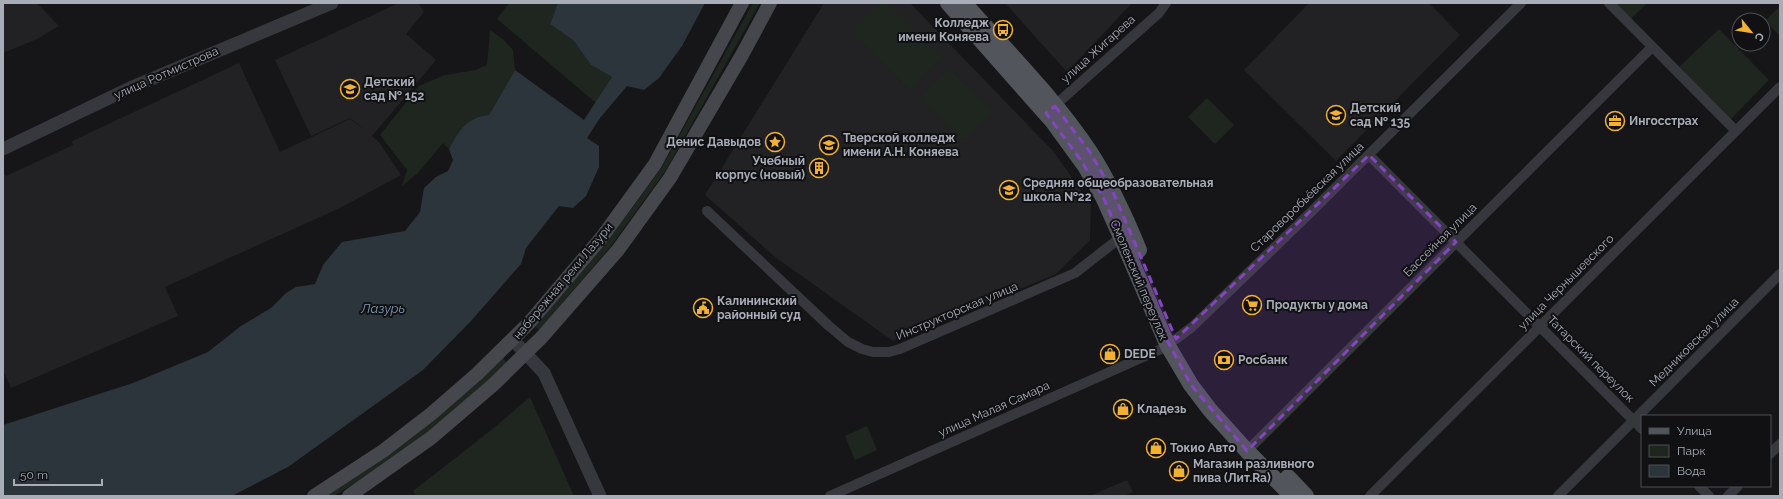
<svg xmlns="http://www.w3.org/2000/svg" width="1783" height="499" font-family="Raleway,sans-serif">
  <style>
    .built { fill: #222225 }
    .green { fill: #1e261f }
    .water { fill: #2c353c }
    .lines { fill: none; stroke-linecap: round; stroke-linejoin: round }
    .minor { stroke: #37383d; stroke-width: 10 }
    .tertiary { stroke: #37383d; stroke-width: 13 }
    .secondary { stroke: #45474d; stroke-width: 14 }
    .primary { stroke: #53555c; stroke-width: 16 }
    .marked { fill: #8446be; fill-opacity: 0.2; stroke: #8446be; stroke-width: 3; stroke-dasharray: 8 5; stroke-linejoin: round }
    .labels { text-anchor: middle; stroke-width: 4; stroke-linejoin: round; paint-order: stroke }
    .poi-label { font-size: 12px; font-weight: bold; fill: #a8adb8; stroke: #111113; text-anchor: start }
    .street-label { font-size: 12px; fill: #a8adb8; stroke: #111113 }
    .water-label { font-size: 13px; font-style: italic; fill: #7f9bb3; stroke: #111113 }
  </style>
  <rect width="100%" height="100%" fill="#161618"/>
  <path class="built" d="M3 3H37L59 26 37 39 3 53Z
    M399 3H418L424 12 406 34 436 60 372 136 379 142 401 175 340 208 165 287 178 316 11 388 3 370V172L6 176 73 145 72 141 239 63 280 152 350 119 365 130 350 118 311 136 275 60Z
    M824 3H910L1054 152 1091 205 1090 240 1056 274 893 341 775 257 705 195Z
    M1005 3H1132L1067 72Z
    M1309 3H1429L1460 35 1336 161 1244 70Z
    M1127 480 1133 492 1124 496H1090Z"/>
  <path class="green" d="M509 3H558L550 24 575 42 591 65 612 77 596 103 497 19Z
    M753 3H760L666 170 611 246 539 330 535 326 606 243 662 167Z
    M880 3H888L942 57 910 90 851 32Z
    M1612 3H1647L1630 20Z
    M1780 6V36L1765 21Z
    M1719 29 1769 80 1731 119 1679 67Z
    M490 30 504 40 513 50 515 70 489 115C466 117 459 131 449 149L443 143 418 173 402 186 407 170 380 135 419 86 445 75 475 70 487 65Z
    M949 68 992 110 962 140 920 98Z
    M1207 98 1234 125 1215 144 1188 117Z
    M503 358 507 363 468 400 418 439 368 475 334 496H321Z
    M530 397 574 496H416L413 491 495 427Z
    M867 426 877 450 855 460 845 436Z"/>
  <path class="water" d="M558 3H705L682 46 659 78 644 90 627 86 600 118 587 138 599 146V167L586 196 573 208 559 206 526 248 521 264 471 321 423 370 288 467 232 496H3V425L133 383 208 352 241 326 271 308 286 293 296 287 315 284 323 265 342 242 405 231 420 212 424 188 436 177 448 171 453 160 449 149C459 131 466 117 489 115L515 70 584 120 612 77 591 65 574 41 550 24Z"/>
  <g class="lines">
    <path class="minor" d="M1609 3 1736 131
      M1052 108 1159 13 1166 3
      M1369 155 1642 429
      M707 211 829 326 848 342 862 349 873 352H889L900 349 1075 273 1125 234
      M1176 339 1192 327 1311 212 1521 3
      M1247 451 1652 47
      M1770 454 1780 444
      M1699 486 1709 496
      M830 496 1168 346
      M1370 496 1780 87
      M1558 496 1780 274
      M1728 496 1738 486"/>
    <path class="tertiary" d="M3 149 130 88 332 3
      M513 340 544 373 600 496"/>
    <path class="secondary" d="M314 496 383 451 431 414 477 374 529 323 602 237 655 164 742 3
      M349 496 431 438 493 385 542 337 618 250 670 178 742 55 770 3"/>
    <path class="primary" d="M948 3 1053 122 1085 166 1103 197 1121 237 1168 346 1191 385 1210 410 1247 451 1292 496
      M964 3C1007 51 1054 98 1090 152 1110 183 1125 216 1139 250
      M1288 477 1306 496"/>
  </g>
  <path class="marked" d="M1055 106 1090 152 1113 192 1176 339 1369 155 1456 242 1247 451 1191 385 1161 329 1103 197 1080 159 1046 113Z"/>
  <defs>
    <symbol id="bus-ring" viewBox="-11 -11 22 22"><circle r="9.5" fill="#111113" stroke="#f2b134" stroke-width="1.5"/><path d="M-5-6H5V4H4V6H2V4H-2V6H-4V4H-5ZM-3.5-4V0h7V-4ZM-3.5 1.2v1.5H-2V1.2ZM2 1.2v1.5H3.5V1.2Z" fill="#f2b134"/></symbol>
    <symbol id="school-ring" viewBox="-11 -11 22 22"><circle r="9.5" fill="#111113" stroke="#f2b134" stroke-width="1.5"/><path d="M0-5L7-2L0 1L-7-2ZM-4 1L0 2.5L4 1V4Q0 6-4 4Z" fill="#f2b134"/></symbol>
    <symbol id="office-ring" viewBox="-11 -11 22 22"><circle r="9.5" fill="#111113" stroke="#f2b134" stroke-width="1.5"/><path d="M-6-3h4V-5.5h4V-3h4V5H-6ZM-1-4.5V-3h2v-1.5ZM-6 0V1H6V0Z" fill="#f2b134"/></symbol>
    <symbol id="sight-ring" viewBox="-11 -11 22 22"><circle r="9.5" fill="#111113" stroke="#f2b134" stroke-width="1.5"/><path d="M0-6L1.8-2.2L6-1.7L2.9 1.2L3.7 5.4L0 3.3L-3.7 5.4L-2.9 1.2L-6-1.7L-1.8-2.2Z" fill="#f2b134"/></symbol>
    <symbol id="university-ring" viewBox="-11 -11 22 22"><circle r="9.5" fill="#111113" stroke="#f2b134" stroke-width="1.5"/><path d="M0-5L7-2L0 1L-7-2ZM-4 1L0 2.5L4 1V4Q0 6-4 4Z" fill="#f2b134"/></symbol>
    <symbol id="building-ring" viewBox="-11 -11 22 22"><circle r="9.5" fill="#111113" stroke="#f2b134" stroke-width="1.5"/><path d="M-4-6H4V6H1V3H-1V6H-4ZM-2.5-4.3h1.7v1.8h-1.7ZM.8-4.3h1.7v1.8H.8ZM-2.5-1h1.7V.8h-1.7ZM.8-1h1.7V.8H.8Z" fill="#f2b134"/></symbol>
    <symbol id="supermarket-ring" viewBox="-11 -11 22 22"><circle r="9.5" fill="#111113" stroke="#f2b134" stroke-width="1.5"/><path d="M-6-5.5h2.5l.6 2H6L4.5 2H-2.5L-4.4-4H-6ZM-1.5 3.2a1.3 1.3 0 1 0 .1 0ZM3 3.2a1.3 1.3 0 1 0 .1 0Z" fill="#f2b134"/></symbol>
    <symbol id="civic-ring" viewBox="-11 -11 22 22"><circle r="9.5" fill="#111113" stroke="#f2b134" stroke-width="1.5"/><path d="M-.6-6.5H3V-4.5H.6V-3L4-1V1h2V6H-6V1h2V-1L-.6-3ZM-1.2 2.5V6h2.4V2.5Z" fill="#f2b134"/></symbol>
    <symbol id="shop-ring" viewBox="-11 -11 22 22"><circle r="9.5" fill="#111113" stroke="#f2b134" stroke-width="1.5"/><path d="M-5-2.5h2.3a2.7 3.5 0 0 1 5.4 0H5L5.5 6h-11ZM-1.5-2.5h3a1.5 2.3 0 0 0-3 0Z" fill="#f2b134"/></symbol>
    <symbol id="bank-ring" viewBox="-11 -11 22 22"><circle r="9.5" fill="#111113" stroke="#f2b134" stroke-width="1.5"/><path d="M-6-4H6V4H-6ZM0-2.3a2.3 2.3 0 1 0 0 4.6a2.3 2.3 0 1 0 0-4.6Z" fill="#f2b134"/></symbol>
  </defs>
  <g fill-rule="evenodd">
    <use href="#bus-ring" x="992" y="19" width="22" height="22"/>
    <use href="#school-ring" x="339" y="78" width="22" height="22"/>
    <use href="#school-ring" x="1325" y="104" width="22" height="22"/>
    <use href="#office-ring" x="1604" y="110" width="22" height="22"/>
    <use href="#sight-ring" x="764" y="131" width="22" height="22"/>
    <use href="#university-ring" x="818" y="134" width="22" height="22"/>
    <use href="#building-ring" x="808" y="157" width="22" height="22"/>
    <use href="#school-ring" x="998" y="179" width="22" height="22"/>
    <use href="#supermarket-ring" x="1241" y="294" width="22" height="22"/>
    <use href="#civic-ring" x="692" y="297" width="22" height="22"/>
    <use href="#shop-ring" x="1099" y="343" width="22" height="22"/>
    <use href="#bank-ring" x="1213" y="349" width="22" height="22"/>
    <use href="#shop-ring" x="1112" y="398" width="22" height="22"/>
    <use href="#shop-ring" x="1145" y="437" width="22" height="22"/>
    <use href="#shop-ring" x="1168" y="460" width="22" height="22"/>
  </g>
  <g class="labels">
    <g class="poi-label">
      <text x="989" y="27" text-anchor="end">Колледж<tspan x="989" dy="14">имени Коняева</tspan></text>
      <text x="364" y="86">Детский<tspan x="364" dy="14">сад № 152</tspan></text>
      <text x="1350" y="112">Детский<tspan x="1350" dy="14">сад № 135</tspan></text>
      <text x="1629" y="125">Ингосстрах</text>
      <text x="843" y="142">Тверской колледж<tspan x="843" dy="14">имени А.Н. Коняева</tspan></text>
      <text x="761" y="146" text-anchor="end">Денис Давыдов</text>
      <text x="805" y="165" text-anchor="end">Учебный<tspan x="805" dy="14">корпус (новый)</tspan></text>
      <text x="1023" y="187">Средняя общеобразовательная<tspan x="1023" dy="14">школа №22</tspan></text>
      <text x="717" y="305">Калининский<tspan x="717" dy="14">районный суд</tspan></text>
      <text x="1266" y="309">Продукты у дома</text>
      <text x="1124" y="358">DEDE</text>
      <text x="1238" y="364">Росбанк</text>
      <text x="1137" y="413">Кладезь</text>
      <text x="1170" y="452">Токио Авто</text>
      <text x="1193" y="468">Магазин разливного<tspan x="1193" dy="14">пива (Лит.Ra)</tspan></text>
    </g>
    <g class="street-label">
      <text transform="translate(1098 49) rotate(-42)" y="4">улица Жигарева</text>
      <text transform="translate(166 73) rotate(-24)" y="4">улица Ротмистрова</text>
      <text transform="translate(1307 197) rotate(-44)" y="4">Староворобьёвская улица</text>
      <text transform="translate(1440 240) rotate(-45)" y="4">Бассейная улица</text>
      <text transform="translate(1139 280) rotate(67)" y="4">Смоленский переулок</text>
      <text transform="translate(563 281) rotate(-50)" y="4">набережная реки Лазури</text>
      <text transform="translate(1566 282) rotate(-45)" y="4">улица Чернышевского</text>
      <text transform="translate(957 311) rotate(-23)" y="4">Инструкторская улица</text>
      <text transform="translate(1694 342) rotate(-45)" y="4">Медниковская улица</text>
      <text transform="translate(1591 359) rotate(45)" y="4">Татарский переулок</text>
      <text transform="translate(994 409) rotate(-24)" y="4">улица Малая Самара</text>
    </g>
    <g class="water-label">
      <text x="383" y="313">Лазурь</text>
    </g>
  </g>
  <rect width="1783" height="499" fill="none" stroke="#a8adb8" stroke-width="8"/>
  <rect x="1641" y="415" width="130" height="72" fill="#111113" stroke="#4d4f55"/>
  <rect x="1649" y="428" width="20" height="6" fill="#53555c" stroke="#4d4f55"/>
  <text x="1677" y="435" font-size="12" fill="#a8adb8">Улица</text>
  <rect x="1649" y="445" width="20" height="12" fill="#1e261f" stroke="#4d4f55"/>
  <text x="1677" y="455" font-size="12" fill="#a8adb8">Парк</text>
  <rect x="1649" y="465" width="20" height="12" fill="#2c353c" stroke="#4d4f55"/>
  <text x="1677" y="475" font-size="12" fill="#a8adb8">Вода</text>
  <g transform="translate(1751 32) rotate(120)"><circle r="19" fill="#111113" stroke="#4d4f55"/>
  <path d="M0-3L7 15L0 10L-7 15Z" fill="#f2b134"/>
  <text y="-6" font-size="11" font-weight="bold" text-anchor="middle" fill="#a8adb8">С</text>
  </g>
  <path d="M14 479v6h88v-6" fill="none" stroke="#a8adb8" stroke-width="2"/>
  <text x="20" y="479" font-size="12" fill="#a8adb8" stroke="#111113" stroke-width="3" paint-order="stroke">50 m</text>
</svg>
